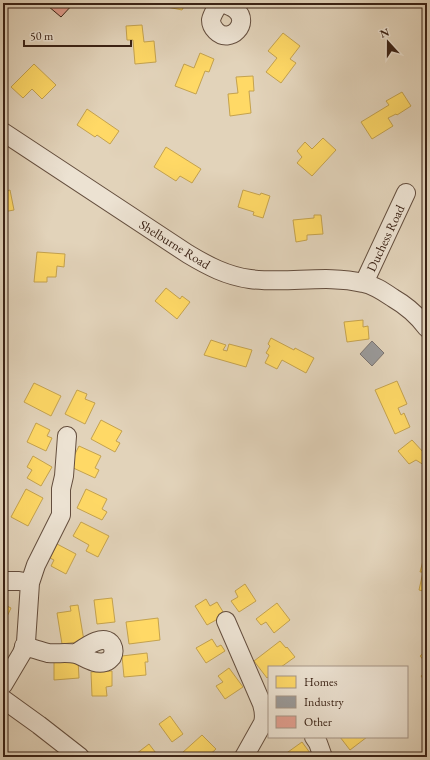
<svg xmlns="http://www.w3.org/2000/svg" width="430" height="760" font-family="'EB Garamond',serif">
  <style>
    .homes { fill: #ffd966; stroke: #c4a24e }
    .industry { fill: #999; stroke: #7c7571 }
    .building { fill: #e39f90; stroke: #3a2215 }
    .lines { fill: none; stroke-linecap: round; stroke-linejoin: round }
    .minor-casing { stroke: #644e3e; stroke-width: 20 }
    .minor { stroke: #ece2d2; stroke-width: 18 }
    .labels { text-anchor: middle; stroke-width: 4; stroke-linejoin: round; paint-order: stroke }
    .street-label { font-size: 13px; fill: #3a2215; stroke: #ece2d2 }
  </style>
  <rect width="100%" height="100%" fill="#e2d3ba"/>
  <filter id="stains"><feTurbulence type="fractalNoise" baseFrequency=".005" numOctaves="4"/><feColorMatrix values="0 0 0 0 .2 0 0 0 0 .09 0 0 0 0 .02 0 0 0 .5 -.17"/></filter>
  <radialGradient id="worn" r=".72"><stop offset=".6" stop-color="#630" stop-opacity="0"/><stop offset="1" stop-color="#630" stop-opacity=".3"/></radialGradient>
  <path class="homes" d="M163 3H186L182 10 162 6Z
    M142 25 144 42 154 41 156 62 135 64 133 40H127L126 26Z
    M283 33 300 46 290 59 296 63 281 83 266 72 277 58 268 51Z
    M200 53 214 59 209 72 205 71 196 94 175 86 184 64 194 68Z
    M34 64 56 85 42 99 32 89 23 98 11 87Z
    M253 76 254 91H249L251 113 230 116 228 94 238 93 236 77Z
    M402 92 411 106 397 115 396 114 388 118 393 126 372 139 361 122 389 105 386 101Z
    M87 109 119 131 110 144 97 135 95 137 77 125Z
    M323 138 336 150 312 176 297 163 302 157 297 151 305 142 312 149Z
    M166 147 201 169 192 183 180 176 176 181 154 167Z
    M10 190 14 210 3 212V192Z
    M243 190 260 195 261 193 270 196 263 218 253 215 254 212 238 207Z
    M314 215H321L323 234 307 235V240L296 242 293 220 314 218Z
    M37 252 65 254 64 267 57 266 56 277H47V282H34Z
    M166 288 180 299 182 296 190 302 177 319 155 301Z
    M363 320V327L368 326 369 339 347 342 344 322Z
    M271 338 294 350 295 348 314 358 306 373 282 360 277 369 265 363 269 355 266 353 270 346 268 344Z
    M211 340 226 345 223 350 227 351 229 344 252 350 246 367 204 355Z
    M397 381 407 404 398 408 401 415 404 413 410 427 395 434 375 390Z
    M34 383 61 396 51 416 24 402Z
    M77 390 87 394 85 399 95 403 85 424 65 414Z
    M101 420 122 431 116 441 120 443 115 452 91 439Z
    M36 423 50 430 47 436 52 438 46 451 27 442Z
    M412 440 424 453H427V467L416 460 409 464 398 451Z
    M79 446 101 456 95 468 99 470 95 478 69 466Z
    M33 456 52 467 41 486 27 478 32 470 27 467Z
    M26 489 43 498 28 526 11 517Z
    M86 489 107 499 102 509 107 512 102 520 77 508Z
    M81 522 109 536 98 557 86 551 89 545 73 536Z
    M57 544 76 554 66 574 51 566 54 560 50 558Z
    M423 561 427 562V592L419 590 423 572H420Z
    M245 584 256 601 239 612 231 601 238 597 235 591Z
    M112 598 115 622 97 624 94 600Z
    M206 599 210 606 217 602 225 615 207 625 195 606Z
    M277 603 290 620 274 633 266 622 261 625 256 619Z
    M3 604 11 608 3 625Z
    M78 605 84 641 62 644 57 613 71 611 70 606Z
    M158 618 160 640 129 644 126 622Z
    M212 639 217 647 221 645 225 651 206 663 196 648Z
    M280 641 286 648 287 647 295 657 281 667H269V676L267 678 254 661Z
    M427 650V664L420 656Z
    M147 653 148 662H145L146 675 124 677 122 656Z
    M78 660 79 678 54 680V661Z
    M229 668 243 687 225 699 216 686 223 682 218 676Z
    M112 671V686L106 687 107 696H92L91 672Z
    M427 671V684L421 676Z
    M170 716 183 734 172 742 159 724Z
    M202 735 216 749 207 757H186L182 753Z
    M340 737H367L350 750Z
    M302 742 313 757H281Z
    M149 744 159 757H132Z"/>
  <path class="industry" d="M372 341 384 353 372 366 360 354Z"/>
  <path class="building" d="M50 3H74L61 17 48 6Z"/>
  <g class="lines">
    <defs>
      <path id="minor" d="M219 3C217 8 212 14 211 20 211 24 213 28 216 31 230 45 251 23 236 10 233 7 227 5 222 3
        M3 132 188 254C208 266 227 276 250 279 288 284 326 274 363 283 374 285 384 292 393 298 407 306 418 316 427 328
        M364 283 406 193
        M3 581H19L30 583
        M226 621 262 704C264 711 265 716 263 723L244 757
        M24 646C32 648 40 651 48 653 57 654 67 652 76 654 85 657 94 665 105 662 108 662 110 659 112 657 114 653 114 649 112 645 104 632 84 648 75 654
        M3 685 22 653 26 642 30 583 36 565 61 515V489L64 476 67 436
        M3 699 39 725 80 757
        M314 737 318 743 323 757"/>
    </defs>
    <use href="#minor" class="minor-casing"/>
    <use href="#minor" class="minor"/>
  </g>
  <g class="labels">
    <g class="street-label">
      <text transform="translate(385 238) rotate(-65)" y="5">Duchess Road</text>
      <text transform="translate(175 244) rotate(32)" y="5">Shelburne Road</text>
    </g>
  </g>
  <rect width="430" height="760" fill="none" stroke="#e2d3ba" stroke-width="16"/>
  <rect x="4" y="4" width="422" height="752" fill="none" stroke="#3a2215" stroke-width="2"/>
  <rect x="8" y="8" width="414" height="744" fill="none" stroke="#3a2215"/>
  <rect x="268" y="666" width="140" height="72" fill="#ece2d2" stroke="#a59586"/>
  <rect x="276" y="676" width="20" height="12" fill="#ffd966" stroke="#a59586"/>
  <text x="304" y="686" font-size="12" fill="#3a2215">Homes</text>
  <rect x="276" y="696" width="20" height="12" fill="#999999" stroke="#a59586"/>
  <text x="304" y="706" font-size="12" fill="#3a2215">Industry</text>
  <rect x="276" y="716" width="20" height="12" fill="#e39f90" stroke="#a59586"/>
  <text x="304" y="726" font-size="12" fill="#3a2215">Other</text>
  <g transform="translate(388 42) rotate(339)" stroke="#ece2d2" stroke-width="3" paint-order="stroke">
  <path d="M0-3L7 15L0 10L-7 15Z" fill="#3a2215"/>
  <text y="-6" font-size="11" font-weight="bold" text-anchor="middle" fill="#3a2215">N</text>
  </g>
  <path d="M24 40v6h107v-6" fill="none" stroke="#3a2215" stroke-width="2"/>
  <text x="30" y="40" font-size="12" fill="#3a2215" stroke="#ece2d2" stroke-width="3" paint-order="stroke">50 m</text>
  <rect width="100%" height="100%" filter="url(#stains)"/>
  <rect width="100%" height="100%" fill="url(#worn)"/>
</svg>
